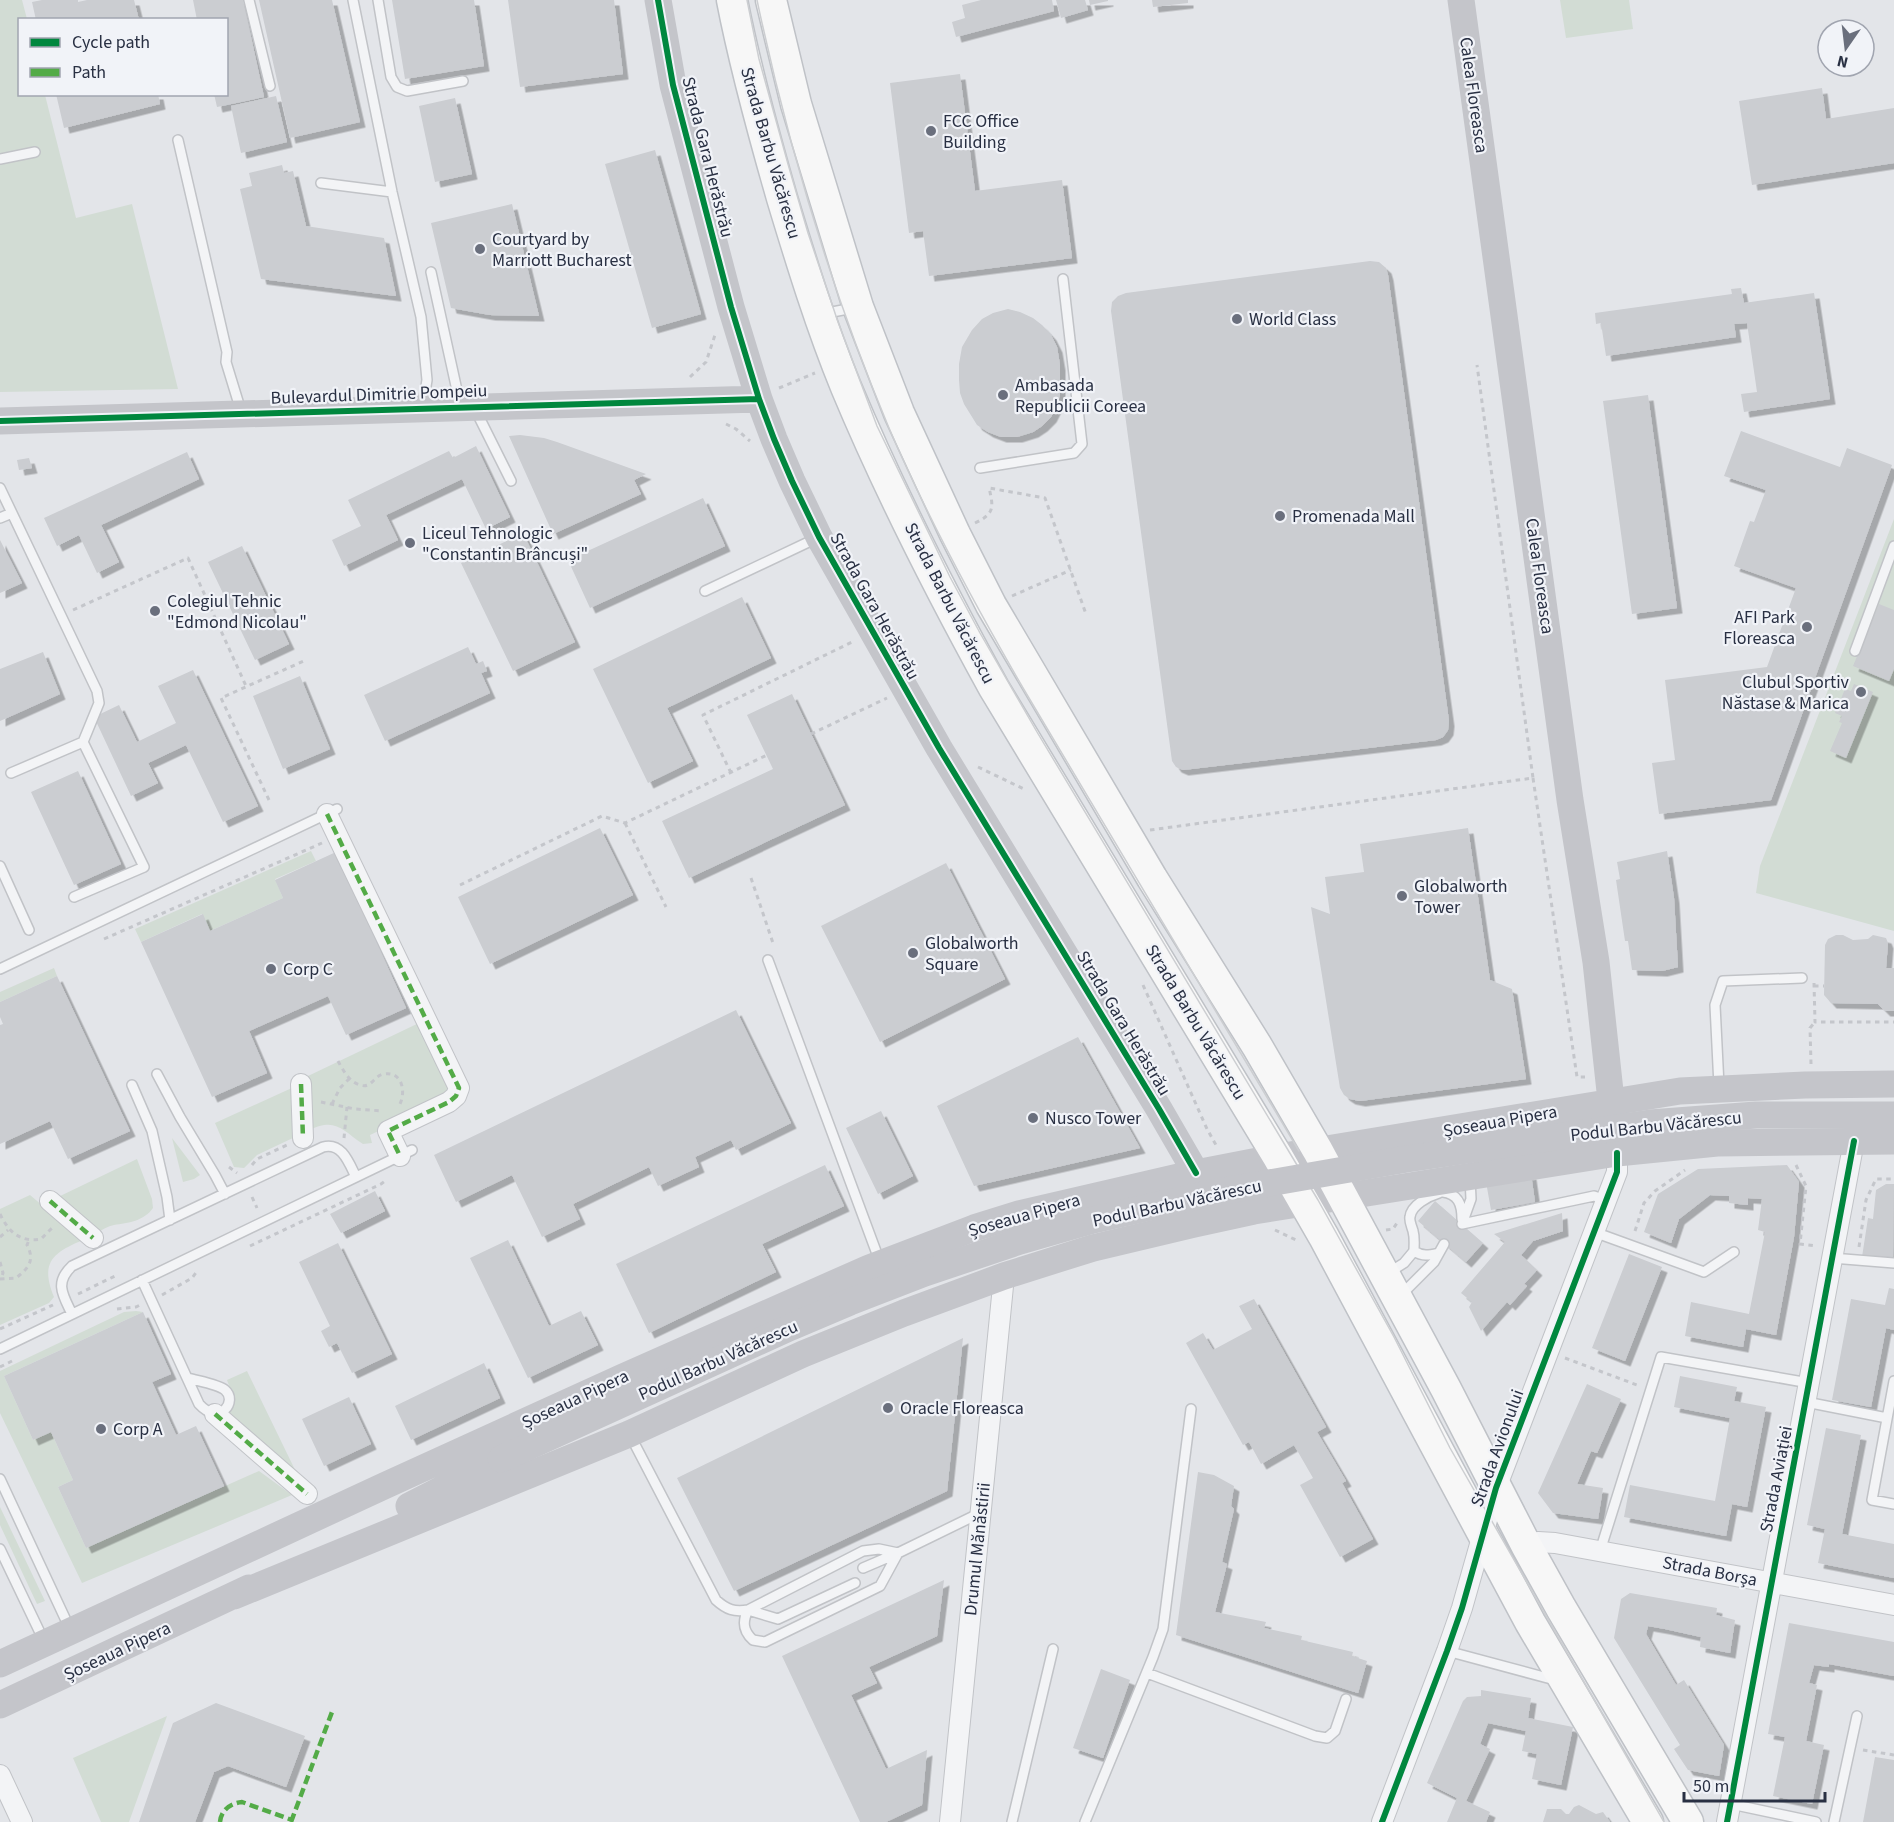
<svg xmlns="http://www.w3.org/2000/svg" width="1894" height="1822" font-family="'Source Sans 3',sans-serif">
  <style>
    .green { fill: #d2dcd4 }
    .building { fill: #cbcdd1; filter: url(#shadow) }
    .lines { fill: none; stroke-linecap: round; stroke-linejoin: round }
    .lane-casing { stroke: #c1c3c7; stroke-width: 12 }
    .street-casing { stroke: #c1c3c7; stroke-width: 22 }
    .primary-casing { stroke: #bfc2c7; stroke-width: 33 }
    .path { stroke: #c4c6cb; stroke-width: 3; stroke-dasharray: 4.5 4.5; stroke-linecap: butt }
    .lane { stroke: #f3f4f6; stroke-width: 9 }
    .street { stroke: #f3f4f6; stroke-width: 20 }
    .secondary { stroke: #c4c5ca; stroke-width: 27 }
    .primary { stroke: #f7f7f7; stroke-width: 30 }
    .tram { stroke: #ccced1; stroke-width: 1.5 }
    .secondary-bridge { stroke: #c4c5ca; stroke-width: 27 }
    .quiet { stroke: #53ab47; stroke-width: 4.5; stroke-dasharray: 9 4.5; stroke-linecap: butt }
    .cycleway-casing { stroke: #f1f3f8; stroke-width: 10 }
    .cycleway { stroke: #00873e; stroke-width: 6 }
    .poi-dot { fill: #6a6f7d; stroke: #f1f3f8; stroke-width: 2 }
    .labels { text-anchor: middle; stroke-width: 4.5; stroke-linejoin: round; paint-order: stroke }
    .street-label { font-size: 18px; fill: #293043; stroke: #f1f3f8 }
    .poi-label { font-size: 18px; fill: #293043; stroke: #f1f3f8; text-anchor: start }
  </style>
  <defs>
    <filter id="shadow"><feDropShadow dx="5.5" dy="5.5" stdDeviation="0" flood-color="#0004"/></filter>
  </defs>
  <rect width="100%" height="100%" fill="#e3e5e9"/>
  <path class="green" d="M0 0H22L27 19 20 20V94L45 95 76 218 132 204 178 389 0 392Z
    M1560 0H1629L1633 29 1566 38Z
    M1894 519V931L1756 893 1760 866Z
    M311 851 316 861 275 879 283 898 210 931 202 914 141 942 135 929Z
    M54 968 57 976 0 1002V992Z
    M421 1022 450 1079 449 1098 370 1135 372 1143 363 1144C342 1130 336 1117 309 1130L308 1076Z
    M294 1087 295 1137 257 1155 244 1168 234 1167 215 1123Z
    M172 1138 200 1175 194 1179 183 1182Z
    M137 1159 152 1199 153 1208C144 1221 128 1223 114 1225 108 1226 102 1230 96 1233L56 1198Z
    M30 1195 83 1240C52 1253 40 1263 54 1297L49 1303 0 1325V1209Z
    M136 1311 143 1312 4 1376 33 1440 51 1432 73 1480 58 1487 86 1548 259 1471 292 1495 82 1583 0 1413V1371L124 1312Z
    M247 1371 298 1476 224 1415C237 1404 232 1394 227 1380Z
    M0 1507 45 1601 37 1604 0 1525Z
    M167 1716 129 1822H101L73 1758Z"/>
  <path class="building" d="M42 0H78V2L87 0H134L139 20H36L32 2Z
    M193 0H243L264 97 217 107 214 94H226V20H197Z
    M259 0H332L360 122 290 138Z
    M392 0H474L484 66 405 79Z
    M508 0H614L623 74 520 87Z
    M981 0H1052L1054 11 956 37 952 22 965 18 962 5Z
    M1056 0H1085L1088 10 1061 18Z
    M1089 0H1108V1L1090 5Z
    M1152 0H1188V3L1153 7Z
    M960 74 975 191 1062 180 1072 258 929 276 923 231 909 233 890 83Z
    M1822 88 1826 119 1894 108V163L1752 185 1739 101Z
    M56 94H158L160 104 64 128Z
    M276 96 287 142 241 153 231 106Z
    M455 98 472 174 435 182 419 106Z
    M655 150 701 314 652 328 605 164Z
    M282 165 284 173 293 171 306 226 384 238 396 296 261 279 240 189 252 186 249 173Z
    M512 204 539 316 490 315 451 308 431 223Z
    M1370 261 1379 262 1386 268 1388 275 1449 721 1448 730 1443 737 1436 740 1183 770 1176 767 1172 761 1111 311 1112 302 1118 296 1126 293Z
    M1741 288 1744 303 1814 293 1830 399 1744 412 1741 394 1757 392 1747 323 1734 324 1736 337 1606 356 1601 323 1596 324 1595 313 1732 294 1731 289Z
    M1008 309 1020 312 1033 318 1042 325 1051 335 1057 347 1060 365V395L1057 405 1051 417 1042 426 1033 432 1017 437H1001L988 432 977 425 964 404 960 393 959 380V364L962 347 972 330 982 319 993 313Z
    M1648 395 1677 608 1632 614 1603 401Z
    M1741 431 1840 467 1847 448 1892 465 1771 800 1659 814 1652 763 1675 760 1665 680 1767 667 1796 588 1734 566 1750 521 1754 522 1766 490 1724 476Z
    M520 435 544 438 557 442 646 474 634 480 641 494 553 534 509 436Z
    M476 446 510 517 486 529 462 479 386 515 398 540 344 566 332 540 361 526 348 500 449 451 453 458Z
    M187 452 199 479 101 525 119 562 97 573 79 535 57 546 44 518Z
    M29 458 32 468 19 470 17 460Z
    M703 498 725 546 590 608 568 560Z
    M523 533 575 642 513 671 461 563Z
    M0 540 22 583 0 593Z
    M242 546 289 644 255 660 208 562Z
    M742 597 771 658 667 708 693 761 648 783 593 669Z
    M1879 604 1894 610V669L1889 681 1853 666Z
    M468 647 476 664 483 661 487 671 481 673 490 693 385 741 364 695Z
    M43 652 60 694 0 721V669Z
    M193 670 258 806 223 822 186 745 148 763 158 783 131 796 94 717 119 705 137 742 176 723 158 686Z
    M300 676 330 749 283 769 253 696Z
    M1854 684 1873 692 1846 758 1830 751 1842 723 1839 722 1842 716 1835 713 1845 689 1851 691Z
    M792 694 845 805 689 878 662 821 773 769 747 715Z
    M78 771 121 864 74 885 31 792Z
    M600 828 633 895 490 964 458 897Z
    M1468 828 1490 980 1512 989 1526 1079 1360 1101 1350 1099 1344 1095 1340 1088 1311 907 1330 914 1325 877 1364 872 1360 844Z
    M1667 851 1674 898 1678 967 1662 971 1632 970 1628 941H1625L1616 880 1620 879 1617 862Z
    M336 852 406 1008 346 1035 328 996 249 1031 267 1073 212 1097 141 942 203 914 210 931 283 898 275 880Z
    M946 863 1005 979 880 1042 821 926Z
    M1836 935H1843L1853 940 1868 939 1873 935 1886 938 1888 943 1886 968H1894V1011H1885L1878 1004 1831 1003 1824 995 1825 945 1828 939Z
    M57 976 130 1131 68 1159 50 1121 0 1144V1025L3 1024 0 1017V1002Z
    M736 1010 791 1123 736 1150 731 1140 695 1157 699 1167 658 1186 649 1167 573 1204 580 1219 542 1237 512 1175 456 1202 434 1155Z
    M1078 1037 1140 1148 974 1186 937 1106Z
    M881 1111 913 1176 878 1194 846 1128Z
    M825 1165 844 1206 762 1244 776 1272 649 1333 616 1264Z
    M1787 1165 1799 1182 1794 1237 1776 1335 1746 1329 1743 1347 1685 1336 1691 1302 1749 1314 1765 1232 1758 1230 1762 1199 1748 1198V1205L1729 1203V1196L1710 1195 1679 1219 1671 1243 1644 1232 1658 1194 1698 1169Z
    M1531 1174 1535 1202 1491 1210 1486 1182Z
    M1886 1184H1894L1893 1261 1862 1257 1868 1218 1873 1219 1876 1190Z
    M375 1191 385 1211 341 1233 330 1214Z
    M1435 1201 1483 1243 1466 1262 1418 1221Z
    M1562 1213 1563 1231 1533 1241 1521 1255 1537 1270 1524 1284 1527 1286 1510 1305 1507 1302 1481 1331 1469 1307 1472 1302 1461 1293 1505 1242 1494 1234Z
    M508 1240 549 1326 581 1311 598 1345 528 1378 470 1258Z
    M338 1243 392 1354 352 1373 337 1343 329 1347 321 1331 330 1326 299 1262Z
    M1629 1254 1662 1267 1625 1361 1592 1348Z
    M1889 1288 1894 1289V1330L1886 1328 1871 1407 1832 1400 1851 1299 1885 1305Z
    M1254 1299 1326 1427 1317 1432 1346 1481 1342 1483 1373 1539 1340 1557 1300 1485 1313 1478 1294 1445 1261 1464 1249 1442 1243 1445 1186 1343 1203 1333 1213 1350 1252 1329 1239 1306Z
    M143 1312 171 1374 152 1382 176 1435 196 1426 224 1486 86 1548 58 1487 73 1480 51 1432 33 1440 4 1376Z
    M963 1338 947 1491 734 1591 677 1478Z
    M484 1363 500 1398 411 1440 395 1406Z
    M1680 1376 1737 1387 1734 1401 1766 1407 1747 1507 1732 1504 1726 1536 1624 1517 1630 1485 1715 1501 1730 1418 1674 1407Z
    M1587 1384 1621 1399 1597 1453 1591 1451 1577 1484 1603 1488 1598 1519 1553 1513 1538 1493Z
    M349 1397 371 1444 324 1466 302 1419Z
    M1826 1428 1861 1435 1842 1534 1894 1544V1578L1818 1563 1825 1529 1807 1525Z
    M1198 1472 1214 1475 1234 1486 1231 1506 1234 1509 1222 1562 1227 1564 1215 1612 1266 1622 1264 1628 1302 1636 1301 1640 1353 1652 1352 1656 1367 1661 1358 1693 1176 1635Z
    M944 1580 937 1636 869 1667 877 1683 851 1695 886 1769 927 1750 922 1805 886 1822H860L782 1656Z
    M1630 1593 1717 1608 1716 1615 1735 1620 1730 1653 1700 1647 1701 1637 1665 1629 1648 1626 1646 1634 1676 1685 1684 1680 1724 1745 1719 1776 1688 1770 1674 1749 1680 1745 1614 1638 1621 1599Z
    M1789 1623 1894 1642V1676L1829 1664V1667L1814 1665 1809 1683 1817 1685 1806 1741 1824 1745 1812 1804 1773 1796 1785 1737 1768 1734Z
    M1101 1669 1130 1680 1103 1758 1073 1748Z
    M1481 1690 1531 1698 1528 1718 1573 1727 1561 1785 1532 1779 1537 1754 1522 1751 1526 1731 1488 1723 1480 1744 1490 1749 1466 1801 1490 1812 1486 1822H1447L1457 1798 1427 1783 1463 1701 1467 1697 1481 1696Z
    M216 1703 305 1736 286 1787 228 1766 214 1772 195 1822H139L173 1723Z
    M1875 1757 1894 1760V1822H1863Z
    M1579 1805 1596 1814 1603 1812 1610 1822H1543L1547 1809H1561L1566 1814H1569L1574 1807Z"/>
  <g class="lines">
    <defs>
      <path id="lane" d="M249 0 270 86
        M353 0 392 192 421 317 427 380 423 405
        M378 0 391 77 397 87 407 91 463 81
        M178 140 227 352 226 362 241 411
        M0 159 35 152
        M321 183 392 192
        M431 272 460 404
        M822 314 853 308
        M476 411 511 481
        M980 468 1074 453 1082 444 1063 279
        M0 488 97 691 99 703 83 742 144 867 74 897
        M0 518 12 513
        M705 591 817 538
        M1855 651 1894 546
        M11 773 83 742
        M0 866 29 930
        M768 960 880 1262
        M0 969 337 809
        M157 1074 180 1117 215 1175 225 1194
        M132 1085 152 1131 167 1197 170 1220
        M1719 1086 1715 1005 1723 981 1802 978
        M1443 1192C1458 1194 1462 1204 1462 1219
        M1462 1224 1594 1196 1606 1200
        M1462 1224 1471 1199 1470 1178
        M1594 1232 1704 1272 1734 1252
        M1414 1251C1423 1257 1430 1255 1439 1253
        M1832 1258 1894 1263
        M1388 1273 1404 1263 1414 1251C1414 1244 1415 1238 1413 1231 1412 1227 1409 1221 1410 1217 1411 1205 1429 1196 1439 1193
        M142 1280 199 1404C220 1427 238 1401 225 1390 218 1384 198 1381 188 1378
        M1401 1295 1434 1262 1444 1244
        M72 1314C63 1295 54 1283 72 1266L323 1147C342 1142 349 1163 356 1177
        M0 1349 412 1150
        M1894 1381 1872 1500 1894 1504
        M1806 1402 1887 1418
        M631 1437 716 1600C727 1610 734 1612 748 1610L863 1551 879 1549 898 1553
        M0 1479 70 1629
        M0 1549 44 1641
        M1600 1551 1661 1357 1809 1383
        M863 1568 898 1553 980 1513
        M855 1583 778 1619 748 1610C742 1622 743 1631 753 1640L765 1642 880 1586 898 1553
        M1447 1651 1555 1680
        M1147 1673 1315 1736 1327 1738 1335 1731 1346 1699
        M1731 1804 1816 1822
        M1012 1822 1053 1649
        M1085 1822 1153 1657 1163 1629 1191 1409
        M1834 1822 1857 1716"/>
      <path id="street" d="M327 814 459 1088 456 1096 449 1102 388 1131 400 1156
        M301 1084 303 1138
        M50 1201 93 1238
        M215 1414 307 1494
        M1526 1545 1538 1542 1555 1543 1894 1605
        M0 1775 22 1822
        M950 1822 1004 1276
        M1382 1822 1447 1651 1462 1608 1496 1488 1617 1172V1153
        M1727 1822 1854 1141"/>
      <path id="primary" d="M732 0C745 67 763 132 782 198 801 261 821 326 846 387 889 490 940 590 994 688L1278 1157 1324 1237 1530 1622 1648 1822
        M771 0 796 104 858 307 899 413 955 534 991 605 1152 878 1257 1046 1318 1151 1446 1389 1526 1545 1561 1608 1688 1822"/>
    </defs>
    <use href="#lane" class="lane-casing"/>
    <use href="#street" class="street-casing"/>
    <use href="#primary" class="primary-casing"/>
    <path class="path" d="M690 377 706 362 715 335
      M779 388 815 373
      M726 424 736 429 750 441
      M975 523C994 514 994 508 989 488L1045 498 1086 614
      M1012 596 1071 570
      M73 610 188 558 246 686
      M811 734 887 698
      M978 767 1026 790
      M731 773 703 715 854 641
      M1533 778 1577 1077H1585
      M269 800 221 698 306 660
      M625 823 666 907
      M1150 830 1533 778 1477 365
      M751 878 774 946
      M460 885 602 816 625 823 767 755
      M104 939 322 843
      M1814 983 1815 1022H1894
      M1143 985 1207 1129 1216 1145
      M1814 986H1824
      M338 1061C343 1070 349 1082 360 1085 372 1089 374 1075 384 1074 402 1071 406 1091 400 1104
      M1811 1064 1810 1028 1815 1022
      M321 1102 355 1109 383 1111
      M332 1104 340 1088 349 1079
      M344 1138 347 1107
      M252 1165 257 1159 287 1145
      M1796 1165 1806 1186 1800 1244 1816 1246
      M229 1167 237 1173
      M252 1197 257 1208
      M0 1214C8 1231 20 1243 41 1239L52 1228
      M1275 1230 1296 1240
      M1386 1230 1393 1229 1397 1223
      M1635 1231 1644 1203 1655 1191 1685 1170
      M0 1237 8 1230
      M250 1246 381 1184 385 1181 384 1178
      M1859 1247 1866 1200 1876 1179H1894
      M0 1262 3 1273 1 1279
      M0 1279 16 1278C29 1268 35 1260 27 1245L29 1240
      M78 1294 115 1276
      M162 1295 192 1278 198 1270
      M117 1309 136 1307 140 1305
      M0 1329 53 1305
      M1565 1358 1637 1385
      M0 1367 12 1361
      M1863 1750 1894 1755"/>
    <use href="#lane" class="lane"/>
    <use href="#street" class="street"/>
    <path class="secondary" d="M658 0 673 85 731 307 759 399 774 439 792 481 819 537 939 748 1159 1109 1196 1173
      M1461 0 1570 800 1596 962 1613 1119
      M0 421 759 399
      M409 1506 501 1459
      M234 1596 629 1434 803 1354 904 1313 1004 1276 1093 1248 1194 1224 1254 1211 1617 1153 1717 1143 1894 1141
      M0 1664 384 1486 623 1377 869 1268 974 1228 1019 1214 1196 1173 1278 1157 1680 1091 1805 1085 1894 1084
      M0 1705 249 1588"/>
    <use href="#primary" class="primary"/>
    <path class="tram" d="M747 0 759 59 788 164 808 233 838 322 877 426 950 577 980 633 1037 732 1318 1200 1394 1337 1450 1448 1664 1822
      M757 0C788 146 831 290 889 428 928 519 976 607 1026 693L1299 1151"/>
    <path class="secondary-bridge" d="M501 1459 791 1327 850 1302 925 1273 1020 1241 1093 1220 1212 1193 1407 1159 1650 1123 1756 1115H1894"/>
    <path class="quiet" d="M327 814 459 1088 456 1096 449 1102 388 1131 400 1156
      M301 1084 303 1138
      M50 1201 93 1238
      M215 1414 307 1494
      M220 1822C221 1810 231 1803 242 1802L292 1820
      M291 1822 332 1712"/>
    <defs>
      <path id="cycleway" d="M658 0 673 85 731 307 759 399 774 439 792 481 819 537 939 748 1159 1109 1196 1173
        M0 421 759 399
        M1382 1822 1447 1651 1462 1608 1496 1488 1617 1172V1153
        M1727 1822 1854 1141"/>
    </defs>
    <use href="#cycleway" class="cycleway-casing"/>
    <use href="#cycleway" class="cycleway"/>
  </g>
  <g class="poi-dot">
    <circle cx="931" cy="131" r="6"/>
    <circle cx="480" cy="249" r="6"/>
    <circle cx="1237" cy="319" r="6"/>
    <circle cx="1003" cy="395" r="6"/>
    <circle cx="1280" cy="516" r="6"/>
    <circle cx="410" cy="543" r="6"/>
    <circle cx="155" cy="611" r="6"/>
    <circle cx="1807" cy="627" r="6"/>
    <circle cx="1861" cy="692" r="6"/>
    <circle cx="1402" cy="896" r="6"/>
    <circle cx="913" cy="953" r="6"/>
    <circle cx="271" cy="969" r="6"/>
    <circle cx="1033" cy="1118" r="6"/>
    <circle cx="888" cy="1408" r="6"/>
    <circle cx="101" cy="1429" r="6"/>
  </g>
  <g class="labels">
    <g class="street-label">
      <text transform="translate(1474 95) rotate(82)" y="6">Calea Floreasca</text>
      <text transform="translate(771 153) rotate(74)" y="6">Strada Barbu Văcărescu</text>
      <text transform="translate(708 157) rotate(76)" y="6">Strada Gara Herăstrău</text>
      <text transform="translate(379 394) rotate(-2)" y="6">Bulevardul Dimitrie Pompeiu</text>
      <text transform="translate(1540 576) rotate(82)" y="6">Calea Floreasca</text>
      <text transform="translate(950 603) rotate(63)" y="6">Strada Barbu Văcărescu</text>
      <text transform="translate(875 606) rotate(61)" y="6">Strada Gara Herăstrău</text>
      <text transform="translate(1196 1022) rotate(59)" y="6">Strada Barbu Văcărescu</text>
      <text transform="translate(1124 1023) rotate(59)" y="6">Strada Gara Herăstrău</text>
      <text transform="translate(1500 1121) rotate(-10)" y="6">Șoseaua Pipera</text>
      <text transform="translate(1656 1126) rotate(-6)" y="6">Podul Barbu Văcărescu</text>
      <text transform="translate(1177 1203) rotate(-12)" y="6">Podul Barbu Văcărescu</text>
      <text transform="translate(1024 1215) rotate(-16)" y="6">Șoseaua Pipera</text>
      <text transform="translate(718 1360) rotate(-24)" y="6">Podul Barbu Văcărescu</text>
      <text transform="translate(575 1399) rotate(-25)" y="6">Șoseaua Pipera</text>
      <text transform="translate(1497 1448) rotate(-70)" y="6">Strada Avionului</text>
      <text transform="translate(1776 1479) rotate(-79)" y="6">Strada Aviației</text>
      <text transform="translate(977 1549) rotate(-84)" y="6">Drumul Mănăstirii</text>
      <text transform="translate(1710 1571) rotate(11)" y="6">Strada Borșa</text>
      <text transform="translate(117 1651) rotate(-25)" y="6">Șoseaua Pipera</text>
    </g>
    <g class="poi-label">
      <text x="943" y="127">FCC Office<tspan x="943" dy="21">Building</tspan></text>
      <text x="492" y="245">Courtyard by<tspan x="492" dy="21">Marriott Bucharest</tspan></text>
      <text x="1249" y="325">World Class</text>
      <text x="1015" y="391">Ambasada<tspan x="1015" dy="21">Republicii Coreea</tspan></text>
      <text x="1292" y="522">Promenada Mall</text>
      <text x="422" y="539">Liceul Tehnologic<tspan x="422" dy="21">"Constantin Brâncuși"</tspan></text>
      <text x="167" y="607">Colegiul Tehnic<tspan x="167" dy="21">"Edmond Nicolau"</tspan></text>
      <text x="1795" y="623" text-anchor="end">AFI Park<tspan x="1795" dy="21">Floreasca</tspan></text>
      <text x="1849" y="688" text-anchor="end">Clubul Sportiv<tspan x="1849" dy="21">Năstase &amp; Marica</tspan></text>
      <text x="1414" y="892">Globalworth<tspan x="1414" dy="21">Tower</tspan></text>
      <text x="925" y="949">Globalworth<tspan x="925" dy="21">Square</tspan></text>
      <text x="283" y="975">Corp C</text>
      <text x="1045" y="1124">Nusco Tower</text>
      <text x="900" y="1414">Oracle Floreasca</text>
      <text x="113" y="1435">Corp A</text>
    </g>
  </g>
  <rect x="18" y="18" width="210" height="78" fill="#f1f3f8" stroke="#a1a5b0" stroke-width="1.5"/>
  <rect x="30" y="38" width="30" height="9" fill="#00873e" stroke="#a1a5b0" stroke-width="1.5"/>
  <text x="72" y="48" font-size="18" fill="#293043">Cycle path</text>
  <rect x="30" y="68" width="30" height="9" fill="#53ab47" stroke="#a1a5b0" stroke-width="1.5"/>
  <text x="72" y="78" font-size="18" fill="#293043">Path</text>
  <g transform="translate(1846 48) rotate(194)"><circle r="28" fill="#f1f3f8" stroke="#a1a5b0" stroke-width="1.5"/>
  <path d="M0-4.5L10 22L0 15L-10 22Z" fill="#6a6f7d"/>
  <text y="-9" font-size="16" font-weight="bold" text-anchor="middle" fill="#293043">N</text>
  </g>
  <path d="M1684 1792v9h141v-9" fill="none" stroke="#293043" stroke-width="3"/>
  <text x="1693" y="1792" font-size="18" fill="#293043" stroke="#f1f3f8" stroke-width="4.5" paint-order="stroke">50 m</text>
</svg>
